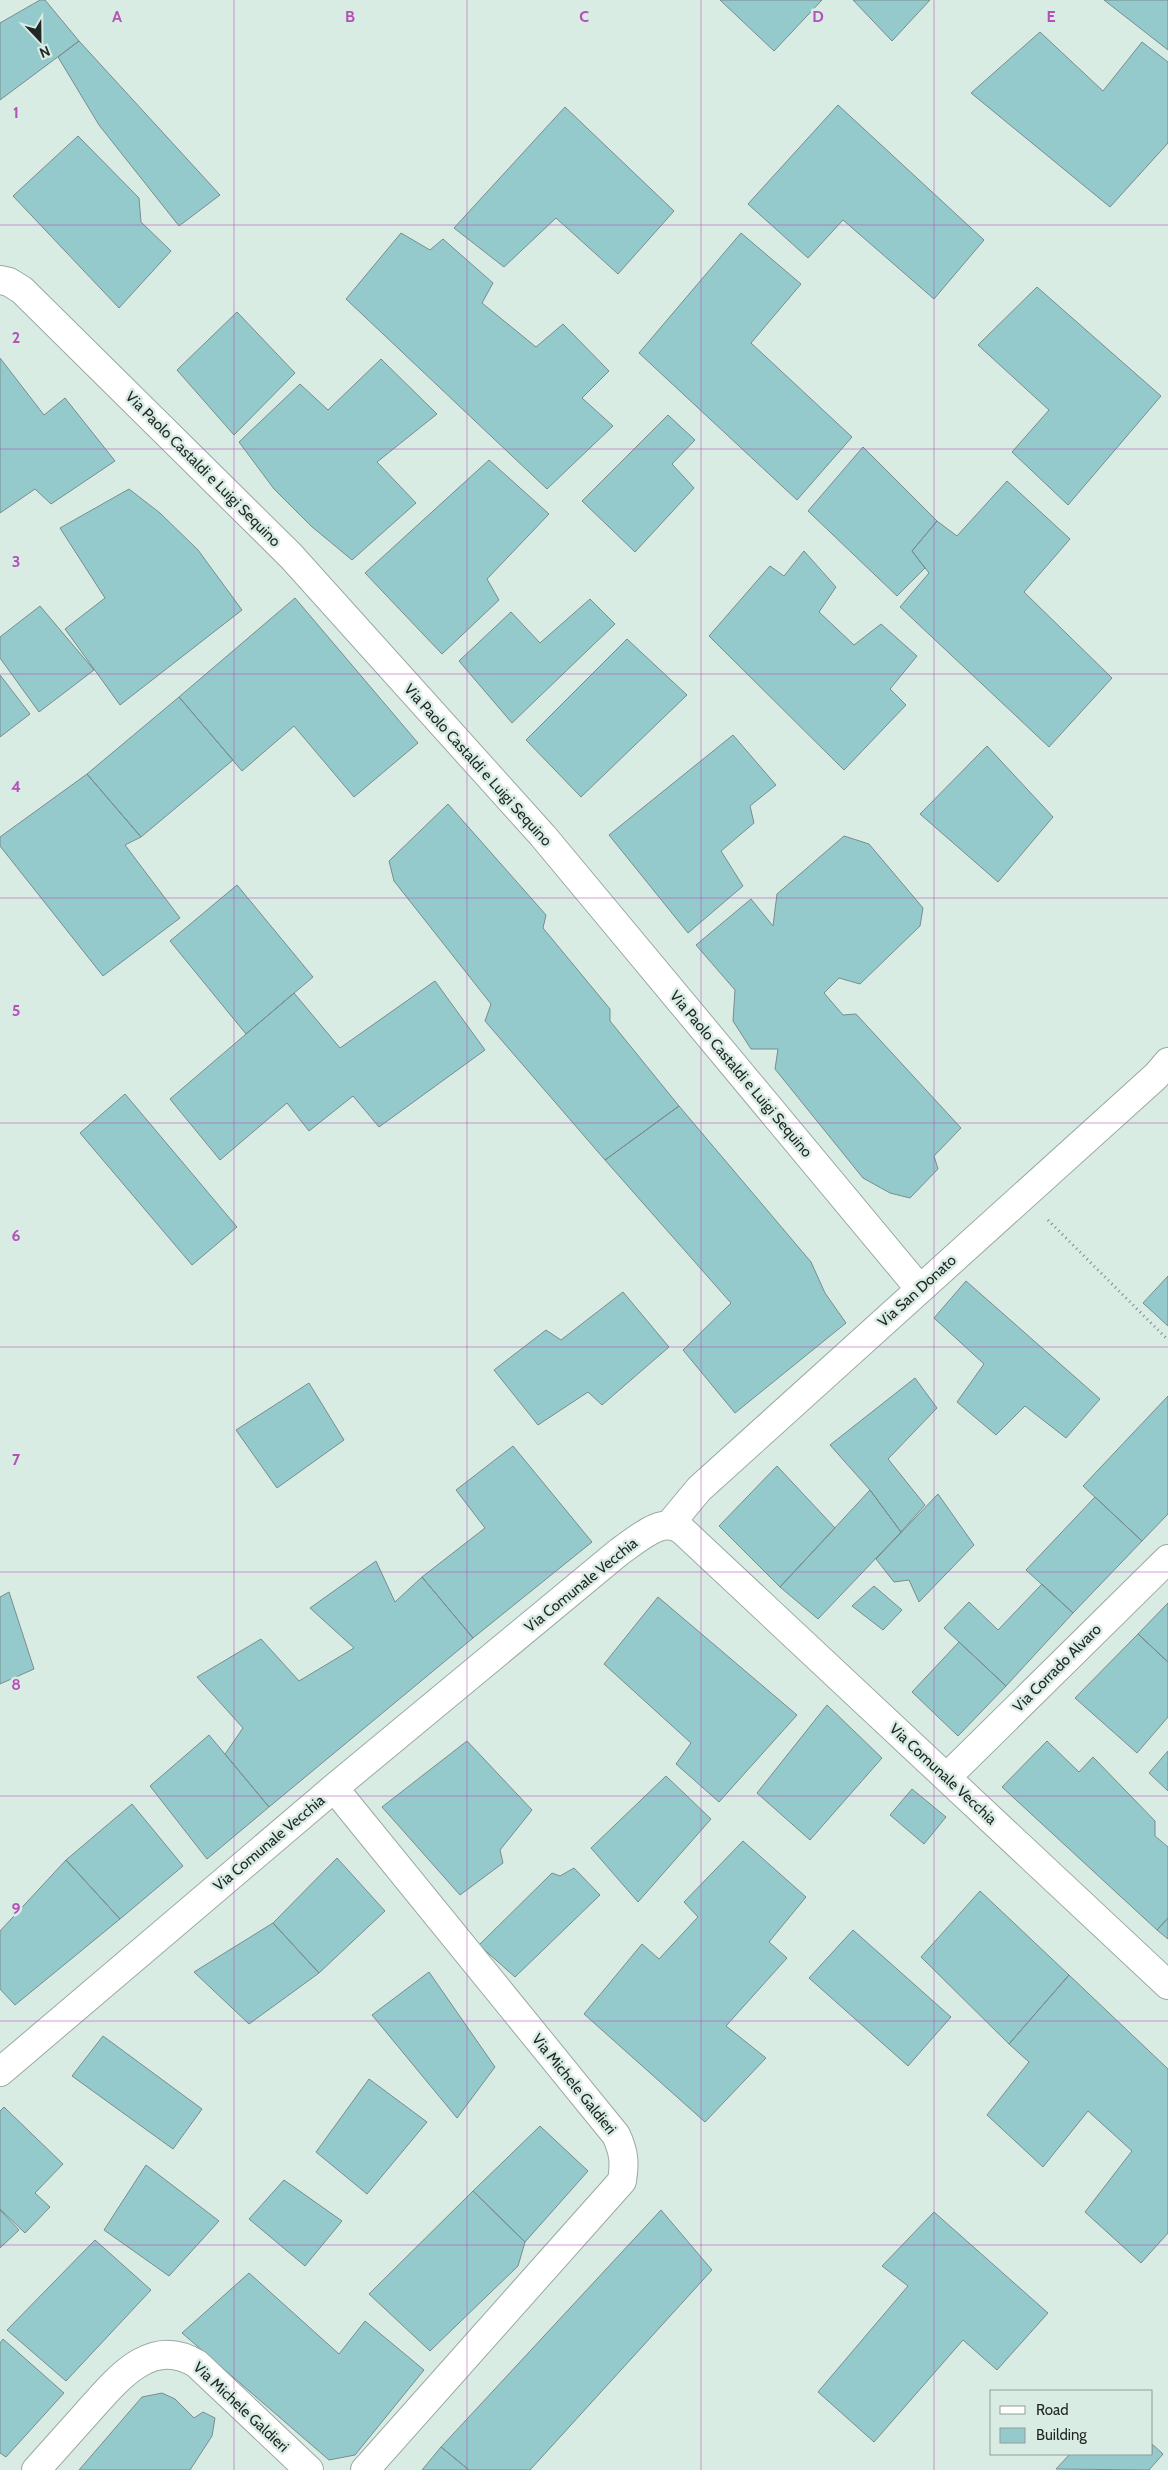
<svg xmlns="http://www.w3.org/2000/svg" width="1168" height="2470" font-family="Cabin,sans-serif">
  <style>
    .building { fill: #95cacd; stroke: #798c8d }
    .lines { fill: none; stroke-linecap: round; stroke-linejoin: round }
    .street-casing { stroke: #99aaa3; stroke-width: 30 }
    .path { stroke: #7c8883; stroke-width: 3; stroke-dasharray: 1 4; stroke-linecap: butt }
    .street { stroke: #fff; stroke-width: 28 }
    .grid { fill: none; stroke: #b451b8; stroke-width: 1; stroke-opacity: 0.55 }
    .labels { text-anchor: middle; stroke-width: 5; stroke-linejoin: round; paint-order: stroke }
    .street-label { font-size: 15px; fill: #212825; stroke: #d9ece4 }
    .grid-label { font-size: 16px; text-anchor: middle; font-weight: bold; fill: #b451b8; stroke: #d9ece4; stroke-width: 5; stroke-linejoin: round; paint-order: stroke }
  </style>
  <rect width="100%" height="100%" fill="#d9ece4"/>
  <path class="building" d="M40 0H45L79 41 0 100V23Z
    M720 0H822L774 51Z
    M853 0H930L892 41Z
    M1104 0H1168V50Z
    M1040 32 1103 91 1142 42 1168 62V143L1110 207 971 93Z
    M79 41 220 195 179 226 99 125 58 57Z
    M838 105 984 240 934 299 843 220 808 258 748 204Z
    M565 107 674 211 618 274 556 218 504 267 454 228Z
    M78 136 139 198 141 222 171 251 119 308 13 196Z
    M401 233 430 250 443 239 493 283 482 303 536 347 563 324 609 371 582 398 613 426 547 489 346 299Z
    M741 233 801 284 751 343 852 437 797 500 639 353Z
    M1037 287 1161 396 1068 505 1012 452 1049 410 978 345Z
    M237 312 295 373 234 435 177 370Z
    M0 358 44 415 65 398 115 461 51 504 35 489 0 513Z
    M381 359 437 414 377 462 416 503 352 560 311 526 274 489 239 442 300 384 328 410Z
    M668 415 695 440 672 464 694 488 635 552 582 501Z
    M863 447 937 521 912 551 925 568 897 596 808 511Z
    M489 460 549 514 487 579 499 600 442 654 365 573Z
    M1007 481 1070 539 1024 592 1112 678 1049 747 900 607 929 573 912 551 937 521 957 536Z
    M129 489 160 513 198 550 242 610 120 705 65 629 105 598 60 528Z
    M804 551 836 587 819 612 854 645 881 624 917 656 890 689 906 705 844 770 709 636 770 566 784 576Z
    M295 598 418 743 354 797 294 726 242 771 179 697Z
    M590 599 615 624 512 723 459 661 511 612 540 643Z
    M40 606 94 670 39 712 0 658V637Z
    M627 639 687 695 581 797 526 740Z
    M0 675 30 714 0 737Z
    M179 697 233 760 141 837 87 774Z
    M733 735 776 785 750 806 754 823 721 851 743 886 688 933 609 835Z
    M987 746 1053 817 998 882 920 814Z
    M87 774 141 837 125 845 180 918 103 976 0 846V837Z
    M448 804 546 915 543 928 610 1009V1021L679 1106 605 1160 485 1021 491 1004 394 881 389 861Z
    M844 836 869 844 923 908 920 926 860 984 839 978 824 993 843 1015 856 1014 961 1128 934 1156 938 1169 910 1198 890 1193 863 1178 775 1069 778 1049H751L733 1021 735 990 696 945 751 899 773 926 777 894Z
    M237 885 313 977 246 1034 170 941Z
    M435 981 485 1050 379 1127 353 1096 309 1131 287 1103 220 1160 170 1099 294 993 340 1048Z
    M125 1094 237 1227 192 1265 80 1133Z
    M679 1106 811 1262 825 1293 846 1323 735 1413 683 1350 731 1303 605 1160Z
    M1168 1276V1326L1143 1303Z
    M966 1281 1100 1399 1066 1438 1025 1406 996 1435 957 1402 984 1364 934 1318Z
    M623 1292 669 1347 602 1405 588 1392 538 1425 494 1370 546 1330 561 1340Z
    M915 1378 937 1408 888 1459 925 1505 901 1532 870 1490 830 1445Z
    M309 1383 344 1440 277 1488 236 1430Z
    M1168 1396V1514L1142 1541 1083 1486Z
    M513 1446 592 1542 473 1638 422 1577 485 1528 456 1490Z
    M777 1466 835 1528 780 1587 719 1526Z
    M870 1490 901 1532 818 1619 780 1587Z
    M938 1494 974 1545 919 1602 909 1580 894 1582 876 1559Z
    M1095 1497 1142 1541 1073 1613 1026 1570Z
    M376 1561 395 1602 422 1577 473 1638 269 1807 225 1754 243 1728 197 1677 261 1639 299 1681 354 1648 310 1608Z
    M1042 1584 1073 1613 1006 1686 944 1628 969 1602 998 1630Z
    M874 1586 902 1610 883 1630 852 1606Z
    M9 1592 34 1669 0 1684V1597Z
    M658 1597 797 1715 719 1802 676 1764 691 1743 604 1664Z
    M1168 1603V1662L1138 1634Z
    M1138 1634 1168 1662V1717L1137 1753 1075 1698Z
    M959 1642 1006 1686 958 1736 912 1692Z
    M827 1705 882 1758 810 1840 757 1793Z
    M209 1735 269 1807 207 1859 150 1786Z
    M467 1741 532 1810 500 1850 503 1863 460 1895 382 1807Z
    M1047 1741 1079 1772 1093 1757 1155 1821V1836L1168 1847V1918L1157 1930 1002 1787Z
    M1168 1751V1791L1149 1773Z
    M666 1776 711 1819 638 1902 591 1848Z
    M912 1789 946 1817 924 1844 890 1815Z
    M132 1804 183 1866 120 1919 66 1860Z
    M743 1841 806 1897 769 1942 787 1958 726 2026 766 2058 705 2122 584 2014 642 1944 659 1959 698 1917 684 1902Z
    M337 1858 385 1911 319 1973 273 1923Z
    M66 1860 120 1919 15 2005 0 1989V1931Z
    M574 1868 600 1895 515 1977 479 1945 552 1873 560 1876Z
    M980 1891 1069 1975 1009 2044 921 1957Z
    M1168 1918V1939L1157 1930Z
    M273 1923 319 1973 249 2024 194 1972Z
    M853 1930 951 2017 908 2066 809 1978Z
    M429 1972 495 2067 457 2118 372 2015Z
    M1069 1975 1168 2069V2233L1141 2263 1085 2212 1132 2151 1088 2111 1043 2167 987 2115 1029 2062 1009 2044Z
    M103 2036 202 2109 173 2149 72 2076Z
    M369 2079 427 2122 367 2194 316 2152Z
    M4 2107 63 2164 35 2193 50 2207 25 2233 0 2209V2111Z
    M540 2126 588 2171 525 2242 473 2191Z
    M146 2165 219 2221 169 2276 104 2230Z
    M284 2180 342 2221 305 2266 249 2219Z
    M473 2191 525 2242 518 2266 430 2351 369 2294Z
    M0 2210 19 2230 0 2248Z
    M661 2210 712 2270 530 2470H469L441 2447Z
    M934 2212 1048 2313 997 2370 963 2340 874 2442 818 2392 908 2286 882 2266Z
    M95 2240 151 2290 66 2381 7 2330Z
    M249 2273 339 2354 365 2321 424 2370 355 2455 329 2460 182 2333Z
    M3 2339 64 2393 6 2457 0 2453V2343Z
    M162 2393 175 2399 194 2418 203 2412 215 2418 212 2436 190 2470H79L142 2397Z
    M1152 2444 1163 2454 1149 2470 1056 2469 1070 2454H1152Z
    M441 2447 469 2470H422Z"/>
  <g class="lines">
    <defs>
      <path id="street" d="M0 280 9 282 22 290 291 556 543 836 919 1288
        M670 1524 699 1489 1156 1076 1168 1062
        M947 1777 1168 1559
        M334 1788 616 2135C624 2152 625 2163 622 2181L365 2470
        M0 2072 334 1788 619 1552C637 1540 663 1514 683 1531L1168 1985
        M36 2470C53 2451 70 2432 87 2413 116 2381 150 2335 197 2364L309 2470"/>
    </defs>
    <use href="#street" class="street-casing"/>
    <path class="path" d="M1048 1220 1168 1340"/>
    <use href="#street" class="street"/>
  </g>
  <path class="grid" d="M234 0V2470M467 0V2470M701 0V2470M934 0V2470M0 225H1168M0 449H1168M0 674H1168M0 898H1168M0 1123H1168M0 1347H1168M0 1572H1168M0 1796H1168M0 2021H1168M0 2245H1168"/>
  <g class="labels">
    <g class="street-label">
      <text transform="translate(203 469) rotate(45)" y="5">Via Paolo Castaldi e Luigi Sequino</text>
      <text transform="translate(478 765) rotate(48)" y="5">Via Paolo Castaldi e Luigi Sequino</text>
      <text transform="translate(741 1074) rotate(50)" y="5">Via Paolo Castaldi e Luigi Sequino</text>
      <text transform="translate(917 1291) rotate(-42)" y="5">Via San Donato</text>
      <text transform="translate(581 1585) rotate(-39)" y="5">Via Comunale Vecchia</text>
      <text transform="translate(1057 1668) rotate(-45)" y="5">Via Corrado Alvaro</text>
      <text transform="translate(943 1774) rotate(43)" y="5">Via Comunale Vecchia</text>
      <text transform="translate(269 1843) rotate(-40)" y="5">Via Comunale Vecchia</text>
      <text transform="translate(574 2084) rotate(51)" y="5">Via Michele Galdieri</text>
      <text transform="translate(241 2407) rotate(43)" y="5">Via Michele Galdieri</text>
    </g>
  </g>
  <g class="grid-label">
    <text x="117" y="22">A</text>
    <text x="350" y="22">B</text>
    <text x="584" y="22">C</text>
    <text x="818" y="22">D</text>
    <text x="1051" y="22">E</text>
    <text x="16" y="118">1</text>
    <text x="16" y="343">2</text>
    <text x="16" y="567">3</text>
    <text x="16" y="792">4</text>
    <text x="16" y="1016">5</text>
    <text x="16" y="1241">6</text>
    <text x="16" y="1465">7</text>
    <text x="16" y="1690">8</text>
    <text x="16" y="1914">9</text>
  </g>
  <rect x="990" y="2390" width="162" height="65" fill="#d9ece4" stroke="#8f9e98"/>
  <rect x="1000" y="2406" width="25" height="8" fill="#ffffff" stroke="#8f9e98"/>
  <text x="1036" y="2415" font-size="15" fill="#212825">Road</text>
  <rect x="1000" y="2428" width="25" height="15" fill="#95cacd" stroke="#8f9e98"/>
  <text x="1036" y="2440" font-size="15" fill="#212825">Building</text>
  <g transform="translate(40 40) rotate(158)" stroke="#d9ece4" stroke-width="4" paint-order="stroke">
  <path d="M0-4L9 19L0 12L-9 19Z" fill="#212825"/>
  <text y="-8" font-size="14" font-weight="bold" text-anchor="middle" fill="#212825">N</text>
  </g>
</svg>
